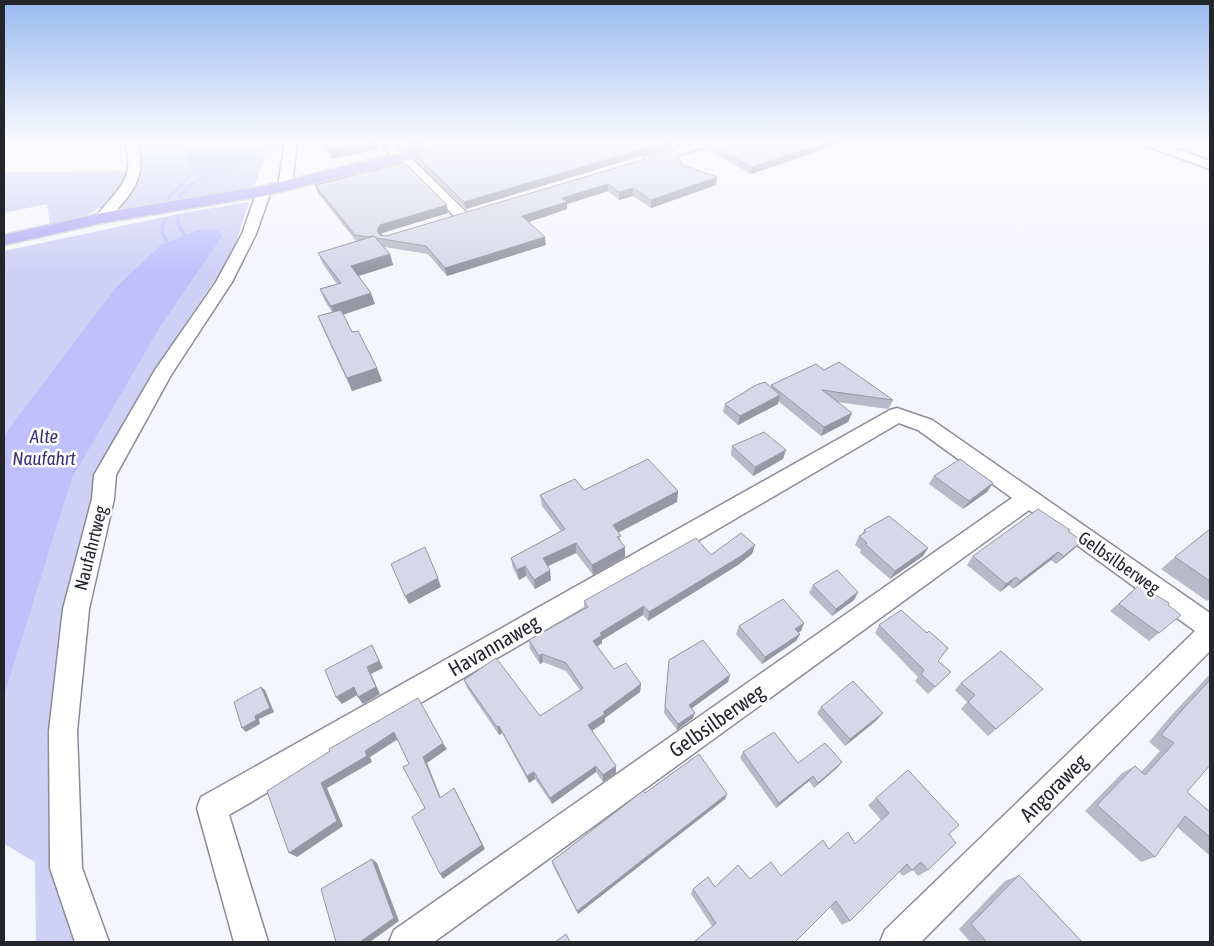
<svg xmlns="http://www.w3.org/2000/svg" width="1214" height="946" font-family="'Asap Condensed',sans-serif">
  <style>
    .green { fill: #cfd0f5 }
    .water { fill: #c0c0fd }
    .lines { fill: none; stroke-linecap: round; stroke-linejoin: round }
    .stream { fill: #c0c0fd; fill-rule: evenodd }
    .minor-casing { stroke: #8b8b9c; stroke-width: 3 }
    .major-casing { stroke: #d3d4d5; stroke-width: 3 }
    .minor { fill: #fff; fill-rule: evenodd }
    .major { fill: #b2abf5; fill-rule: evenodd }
    .wall { fill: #b9b9c9 }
    .shaded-wall { fill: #9696a4 }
    .building { fill: #d7d7ea; stroke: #9696a4 }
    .labels { text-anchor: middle; stroke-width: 5; stroke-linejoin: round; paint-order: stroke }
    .street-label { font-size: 18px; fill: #25262c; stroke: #fff }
    .water-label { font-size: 19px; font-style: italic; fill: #3a3177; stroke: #fff }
    .near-street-label { font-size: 21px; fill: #25262c; stroke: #fff }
  </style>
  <rect width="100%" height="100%" fill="#f5f5fd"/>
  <path class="green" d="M138 141H194L185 162 258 141H282L279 151 266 154 254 187 134 208H100L84 216 50 224 47 204 4 213V172L141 171Z
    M249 202 232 254 144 386 94 480 97 497 56 859 79 942H36L35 862 4 844V697L72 479 161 326 222 237 200 229 160 245 116 287 11 425 4 438V251L183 213Z"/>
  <path class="water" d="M194 141H258L255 143 259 147 251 161 225 172 190 169 185 162Z
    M200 229 218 230 222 237 161 326 72 479 4 697V438L11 425 116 287 160 245Z"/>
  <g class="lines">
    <path class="stream" d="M195 169 198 170 168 201H166V199Z
      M212 170 215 171 192 185 179 199H177V197L190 183Z
      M176 214 179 215 180 224 187 235V236H183L176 224Z
      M164 217 167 218 164 231 169 242 167 243C159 236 160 227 164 217Z"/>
    <defs>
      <path id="minor" d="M124 141H136C150 177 130 195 107 221H97L95 218C115 190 138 181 124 141Z
        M285 141H297L292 186 285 190 278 186Z
        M380 141H392L399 150 410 157 467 213 469 216 467 219H457L402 163 391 156Z
        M698 141H717L715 144 653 163H645L643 160 645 157Z
        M1138 141H1155L1210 161V169L1140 144Z
        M264 187 271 191 256 234 232 282 171 375 116 475 114 499 89 609 77 731 82 868 109 942H75L50 868 49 731 63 609 92 499 94 475 155 370 216 282 242 234 257 191Z
        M897 408 932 420 1210 613V651L921 942H880L885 930 1195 631 1029 510 434 942H389L394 930 1012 498 918 430 899 423 229 815 268 942H234L197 808 201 797 890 410Z"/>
      <path id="major" d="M447 141H472L470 144 264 196 102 223 4 245V235L102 213 264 186Z"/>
    </defs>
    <use href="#minor" class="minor-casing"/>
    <use href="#major" class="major-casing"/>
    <use href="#minor" class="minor"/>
    <use href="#major" class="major"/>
  </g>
  <path class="wall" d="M319 141H377L379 149 332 159Z
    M463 141H672L671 147 466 209 415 160 414 153Z
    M848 141 751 174 706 149V142Z
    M682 165 716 185 651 208 633 196 619 200 608 191 567 204V209L529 222 546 245 447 276 428 254 384 247 390 254 393 265 359 276 375 304 343 315 352 332 377 368 382 381 352 391 323 329 318 316 332 312 325 301 320 289 337 284 323 264 318 253 356 241 318 193 315 185 447 205 448 213 382 233V235L386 236Z
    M824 370 893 400 889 408 888 409 837 402 852 413 848 422 821 436 778 401V404L738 425 723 412 725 404 771 387V385Z
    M732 446 783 459 753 476 731 455Z
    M934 476 993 483 987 492 963 509 929 484Z
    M584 490 678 491 677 502 618 532 625 557 593 575 576 553 548 566 551 580 535 589 526 576 519 580 513 568 511 558 561 531 542 506 540 495Z
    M1210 529V599L1207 601 1161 569 1175 557Z
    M864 530 928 548 923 556 890 579 860 553 861 550 855 545 859 536 862 535Z
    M1068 531 1082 541 1074 549 1056 564 1051 560 1013 589 1009 585 1000 592 967 565 973 556Z
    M752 554 738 565 648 621 643 615 602 640V643L597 647 614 669 641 684 640 692 605 718V722L592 730 616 766V773L603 782 596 772 552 804 535 779 529 783 502 733 499 735 467 688 464 680 540 716 580 690 566 671 543 662 540 664 530 649 529 640 584 608V601L711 555Z
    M813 585 858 592 854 600 832 616 809 593Z
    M1139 585 1159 633 1149 641 1110 611Z
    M804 623 801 631 798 632 800 634 796 641 762 664 736 634 739 626Z
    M879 625 938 661 951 672 928 694 915 681 918 677 875 633Z
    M669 660 728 682 692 708 693 718 677 730 664 713Z
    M1210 674V765L1187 792 1210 812V856L1177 827 1155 857 1141 862 1085 811 1122 773 1135 766 1141 772 1160 751 1149 742 1169 718Z
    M961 683 1043 689 988 736 961 709 967 702 955 690Z
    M821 707 877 720 845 746 817 713Z
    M743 752 798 763 838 767 814 788 809 781 776 808 740 758Z
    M645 793 725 799 578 914 553 866 552 861Z
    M876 798 949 834 928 870 918 876 913 870 903 876 899 872 850 921 842 925 830 907 712 926 691 894 693 889 715 887 750 879 781 876 829 849 855 844 881 820 868 805Z
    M1019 875 1082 942H970L959 929 1005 881Z"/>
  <path class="shaded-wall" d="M377 141 379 149 332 159 329 150Z
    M411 141H439L410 148 408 142Z
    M670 141H672L671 147 466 209 464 202Z
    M830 141H848L751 174 752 167Z
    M717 177 716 185 651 208V200Z
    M608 184V191L567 204V209L523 224 522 216 562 198Z
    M633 188V196L619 200V192Z
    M447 205 448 213 382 233 379 239 377 231 380 225Z
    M545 237 546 245 447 276 445 268Z
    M390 254 393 265 355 277 351 266Z
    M371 293 375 304 335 317 331 306Z
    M377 368 382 381 352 391 347 378Z
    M780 395 778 404 738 425 740 416Z
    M852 413 848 422 821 436 824 427Z
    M786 450 783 459 753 476 755 467Z
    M993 483 987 492 963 509 969 501Z
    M678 491 677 502 612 536 613 525Z
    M1082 541 1074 549 1056 564 1064 556Z
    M576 543V553L544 568 543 558Z
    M755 545 752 554 738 565 648 621 649 612Z
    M625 547V557L593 575 592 565Z
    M928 548 923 556 890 579 895 571Z
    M1058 552 1051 560 1013 589 1020 581Z
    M525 566 526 576 519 580 517 570Z
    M550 570 551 580 535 589 534 580Z
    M1016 577 1009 585 1000 592 1006 584Z
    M438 578 441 587 409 604 405 596Z
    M858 592 854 600 832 616 836 609Z
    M644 606 643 615 602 640V643L593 649V641L600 633Z
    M804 623 801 631 792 636 795 629Z
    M800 634 796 641 762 664 765 657Z
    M372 645 383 668 371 674 380 694 363 704 358 697 367 667Z
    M542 654 543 662 540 664 539 656Z
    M730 675 728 682 688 711 689 705Z
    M641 684 640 692 605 718V722L589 733 588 725 603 712Z
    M261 687 265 690 274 712 259 719 260 724 246 732 242 728 255 716Z
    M354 687 359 694 342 704 336 697Z
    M695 713 693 718 677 730 678 724Z
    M883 713 877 720 845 746 850 739Z
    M499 726 502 733 499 735 497 727Z
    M394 732 398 739 370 757 372 762 327 788 343 826 297 857 289 853 321 783 365 751Z
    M443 743 447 749 427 763 443 803 440 798 423 757Z
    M842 762 838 767 814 788 818 783Z
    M596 766V772L552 804 550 798Z
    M616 766V773L603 782V775Z
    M534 772 535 779 529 783 527 776Z
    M813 776 809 781 776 808 779 803Z
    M454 788 485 849 443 879 440 874Z
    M727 794 725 799 578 914 577 911Z
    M372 859 377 863 399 921 370 942H360Z"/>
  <path class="building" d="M323 141H377L329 150Z
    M463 141H670L464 202 414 153Z
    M711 141H830L752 167 706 142Z
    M676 150 682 165 717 177 651 200 633 188 619 192 608 184 562 198 567 202 522 216 545 237 445 268 426 246 376 238 374 236 369 237 355 235 315 185 404 162 447 205 380 225 377 231 380 235 386 236Z
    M374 236 390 254 351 266 371 293 331 306 320 289 341 283 318 253Z
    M341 310 352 332 358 331 377 368 347 378 318 316Z
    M839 362 893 400H892L822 390 852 413 824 427 771 385 816 364 824 370Z
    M765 382 780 395 740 416 725 404 756 385Z
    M764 432 786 450 755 467 732 446Z
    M648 459 678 491 613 525 621 536 617 537 625 547 592 565 576 543 543 558 550 570 534 580 525 566 517 570 511 558 565 529 540 495 575 479 584 490Z
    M960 459 993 483 969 501 934 476Z
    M1038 509 1070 530 1068 531 1082 541 1064 556 1058 552 1020 581 1016 577 1006 584 973 556Z
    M889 516 928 548 895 571 865 544 867 543 859 536 866 532 864 530Z
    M1210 529V581L1175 557Z
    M741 533 755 545 741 556 649 612 644 606 600 633 602 635 593 641 614 669 626 663 641 684 603 712 605 714 588 725 616 766 603 775 596 766 550 798 534 772 527 776 499 726 497 727 464 680 496 658 540 716 583 688 566 663 542 654 539 656 529 640 588 607 584 601 696 538 711 555Z
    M425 547 438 578 405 596 391 564Z
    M837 570 858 592 836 609 813 585Z
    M1139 585 1169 603 1168 605 1181 615 1159 633 1119 604Z
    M783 599 804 623 795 629 800 634 765 657 739 626Z
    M901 610 927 633 929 631 948 648 938 661 951 672 935 687 921 674 924 670 879 625Z
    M703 640 730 675 689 705 695 713 678 724 665 707 669 660Z
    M372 645 379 661 367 667 376 687 358 697 354 687 336 697 325 670Z
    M1001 651 1043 689 996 729 968 702 975 695 961 683Z
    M1210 680V765L1187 792 1210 812V837L1185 816 1155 857 1097 805 1135 766 1145 775 1174 743 1161 735 1182 710Z
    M853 681 883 713 850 739 821 707Z
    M261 687 270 708 255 716 256 720 242 728 234 702Z
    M418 698 443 743 423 757 440 798 454 788 482 845 440 874 412 817 425 808 403 767 409 764 394 732 365 751 367 756 321 783 337 821 289 853 267 791 330 751 329 749Z
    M774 732 798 763 825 743 842 762 818 783 813 776 779 803 743 752Z
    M699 754 727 794 577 911 552 861 643 791 645 793Z
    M908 770 959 825 949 834 956 843 928 870 921 862 912 870 907 864 850 921 836 901 795 942H694L716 923 693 889 708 877 715 887 738 865 750 879 771 862 781 876 823 840 829 849 848 832 855 844 889 813 876 798Z
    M372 859 394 918 360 942H336L321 889Z
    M1019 875 1082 942H987L971 924Z
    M566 934 570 942H555Z"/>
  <linearGradient id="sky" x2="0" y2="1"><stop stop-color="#98b9f0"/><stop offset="0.52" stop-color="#fafafe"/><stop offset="1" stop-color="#fafafe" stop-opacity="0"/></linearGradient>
  <rect width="1214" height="273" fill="url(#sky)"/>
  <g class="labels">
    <g class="street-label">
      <text transform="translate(91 548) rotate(-76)" y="6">Naufahrtweg</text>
      <text transform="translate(1119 563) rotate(35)" y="6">Gelbsilberweg</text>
    </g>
    <g class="water-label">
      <text x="44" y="443">Alte<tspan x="44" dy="22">Naufahrt</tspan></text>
    </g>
    <g class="near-street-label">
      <text transform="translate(494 646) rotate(-30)" y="7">Havannaweg</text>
      <text transform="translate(717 721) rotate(-35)" y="7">Gelbsilberweg</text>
      <text transform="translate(1054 788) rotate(-45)" y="7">Angoraweg</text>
    </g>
  </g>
  <rect width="1214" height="946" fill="none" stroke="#25262c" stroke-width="10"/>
</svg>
